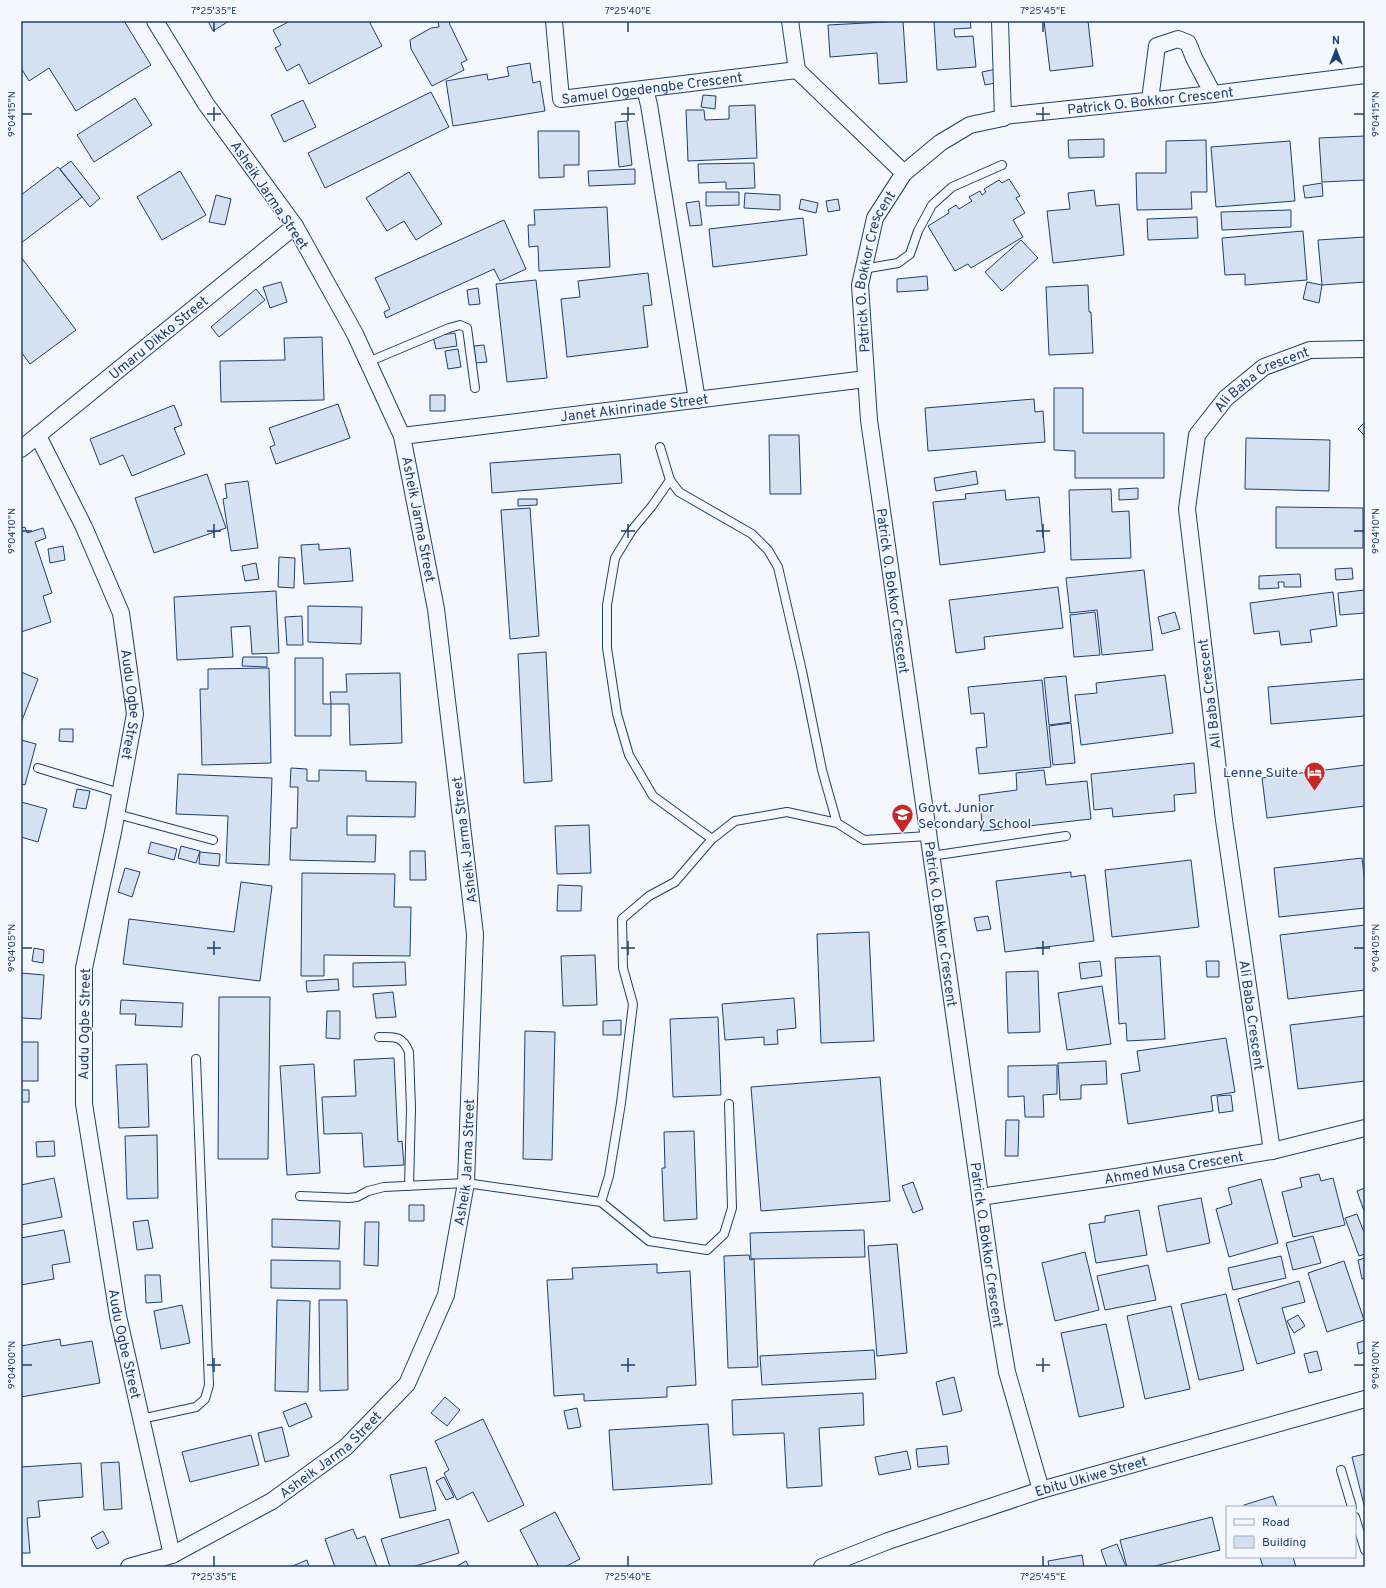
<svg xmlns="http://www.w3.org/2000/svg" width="1386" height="1588" font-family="Overpass,sans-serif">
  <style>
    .building { fill: #d5e0f0; stroke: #1d3f73 }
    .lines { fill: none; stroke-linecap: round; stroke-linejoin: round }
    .service-casing { stroke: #1d3f73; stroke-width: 10 }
    .minor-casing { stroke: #1d3f73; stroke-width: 18 }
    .service { stroke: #f4f7fb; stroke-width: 8 }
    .minor { stroke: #f4f7fb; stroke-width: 16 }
    .ticks { fill: none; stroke: #1d3f73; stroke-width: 1.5 }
    .labels { text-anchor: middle; stroke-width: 3; stroke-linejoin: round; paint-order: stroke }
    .street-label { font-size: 14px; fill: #1d3f73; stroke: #f4f7fb }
    .poi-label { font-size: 14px; fill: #1d3f73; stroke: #f4f7fb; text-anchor: end }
    .neatline { fill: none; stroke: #1d3f73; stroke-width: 1.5 }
    .ticks-label { font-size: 10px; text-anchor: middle; fill: #1d3f73 }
  </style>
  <rect width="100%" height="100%" fill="#f4f7fb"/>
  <path class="building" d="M21 21H124L151 65 76 111 49 68 29 81 21 68Z
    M208 21H229L213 31Z
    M290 21H374L370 23 382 46 309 84 299 64 287 71 275 48 281 45 273 30Z
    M438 21H449L450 25 467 60 461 63 464 70 432 86 411 49 410 40 431 28 439 27Z
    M903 21 907 82 879 84 877 53 830 57 828 25Z
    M934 21H970L971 28 954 29 955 37 973 36 976 67 937 70Z
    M1044 21H1088L1093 66 1050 71Z
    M530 63 533 83 540 81 545 111 453 126 446 81 487 74 488 80 509 76 507 67Z
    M997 69 1000 82 985 85 982 72Z
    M431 92 449 127 325 188 308 153Z
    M703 95 716 96 715 109 701 107Z
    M135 98 152 125 94 162 77 135Z
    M303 100 316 127 284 142 271 115Z
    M755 105 757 158 688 161 686 110H704L705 120 729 119V106Z
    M627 121 632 165 619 167 615 122Z
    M538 131H579V165H564V177L539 178Z
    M1365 136V180L1322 182 1319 138Z
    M1104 139V157L1069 158 1068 140Z
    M1206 140 1207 192H1191L1192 209 1137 210 1136 173H1166V141Z
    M1290 141 1295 201 1216 207 1211 147Z
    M71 161 100 198 90 207 60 169Z
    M754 163 755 188 726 189V182L699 183 698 164Z
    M58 167 82 197 21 243V195Z
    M635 169V184L589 186 588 171Z
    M180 171 206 215 162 240 137 197Z
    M409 172 442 224 416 240 404 221 387 231 366 198Z
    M1009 179 1020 196 1016 198 1025 213 1013 220 1023 237 971 268 968 264 955 271 928 226 949 213 948 210 956 205 959 209 972 201 969 197 980 191 982 195 986 192 984 189 999 180 1002 183Z
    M1322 183 1323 196 1305 198 1303 186Z
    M1094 190 1096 206 1119 204 1124 255 1053 263 1047 211 1070 209 1068 193Z
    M706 192H739V205L706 206Z
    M745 193 780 195V210L744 208Z
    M216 195 231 199 225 225 209 222Z
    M801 199 818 203 816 213 799 209Z
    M838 199 840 210 828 212 826 201Z
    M699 201 702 225 690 226 686 203Z
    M607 207 610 267 539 271 538 246 529 247 528 225H535L534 210Z
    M1291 210V227L1222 230 1221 212Z
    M1197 217 1198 238 1148 240 1147 219Z
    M803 218 807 255 713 267 709 229Z
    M504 220 526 269 500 281 494 269 386 318 384 312 390 309 375 278Z
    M1303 231 1307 280 1245 285V274L1225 275 1222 238Z
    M1365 237V282L1322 285 1318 240Z
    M1021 240 1038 258 1002 291 985 272Z
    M21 257 76 330 30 364 21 352Z
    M648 273 652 305 643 306 648 347 567 357 561 299 580 297 578 281Z
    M927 276 928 290 897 292V279Z
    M536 280 547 378 507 382 496 284Z
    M281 282 287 302 270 308 263 287Z
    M1307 282 1322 285 1319 303 1303 299Z
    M1088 285 1089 312H1091L1093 353 1049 355 1046 287Z
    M478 288 480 304 469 305 467 290Z
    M256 289 265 300 219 337 211 327Z
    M455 333 457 346 436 349 433 336Z
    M322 337 324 400 221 402 220 361 285 360 284 338Z
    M484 345 487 362 476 363 474 346Z
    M458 349 461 367 448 369 445 351Z
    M1054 388H1083V433H1164V478H1075V451L1054 450Z
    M430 395H445V411H430Z
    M1034 399 1035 412 1043 411 1045 442 928 451 925 408Z
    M338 404 350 438 276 464 270 447 275 445 269 428Z
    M174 405 182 425 174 428 185 454 132 476 123 455 100 465 90 439Z
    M1365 422V436L1358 429Z
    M769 435H799L801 494H770Z
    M1246 438 1330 440 1329 491 1245 489Z
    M620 454 622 483 492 493 490 463Z
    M976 471 978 484 936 491 934 478Z
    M207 474 226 528 154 553 135 498Z
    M248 481 258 548 231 551 223 499 227 498 225 484Z
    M1138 488V499L1119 500V489Z
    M1111 489 1112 512 1129 511 1131 558 1071 560 1069 490Z
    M1005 490 1006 500 1039 497 1045 552 940 565 933 502 966 499 965 494Z
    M518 499H537V505L518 506Z
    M1276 507 1363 508V548H1276Z
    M530 508 539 636 510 639 501 510Z
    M25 527 27 533 43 528 46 538 35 542 52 593 43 596 51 622 21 632V528Z
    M319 544V550L350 548 353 581 304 584 301 545Z
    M63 546 65 560 50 563 48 549Z
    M279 557 295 558 294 588 278 587Z
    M256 563 259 579 245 581 242 566Z
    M1352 568 1353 579 1336 580 1335 569Z
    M1144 570 1153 650 1102 655 1097 610 1070 613 1066 578Z
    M1300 574 1301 587H1284V582H1278L1279 588 1259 589V576Z
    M1058 587 1063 628 984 637 985 649 956 653 949 600Z
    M1365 590V613L1340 615 1338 593Z
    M276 591 279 653 252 654 250 626 231 627 233 657 177 660 174 597Z
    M1333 592 1337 626 1310 630 1312 642 1281 645 1279 631 1254 634 1250 603Z
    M308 606 362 607 361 644 308 642Z
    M1095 612 1100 655 1074 657 1070 615Z
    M1175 612 1180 629 1162 634 1158 617Z
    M302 616 303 645H287L285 617Z
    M546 652 552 781 524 783 518 654Z
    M243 657H267V667L242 666Z
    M295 658H323V704H331V736H295Z
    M269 668 271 763 202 765 200 689H208V669Z
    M21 672 38 679 21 723Z
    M400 673 402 743 350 745 349 704H331L330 692H347L346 674Z
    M1165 675 1173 733 1081 745 1075 695 1097 693 1096 683Z
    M1066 676 1071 722 1049 725 1044 678Z
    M1365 679V716L1271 724 1268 687Z
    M1042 680 1051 767 979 774 976 748 987 747 984 713 971 714 968 687Z
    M1071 723 1075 763 1053 765 1049 726Z
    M60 729H73V742L59 741Z
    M21 740 36 744 25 785 21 784Z
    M1194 763 1196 793 1174 795 1175 811 1113 817 1112 808 1094 810 1091 774Z
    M1365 765V806L1267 818 1262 778Z
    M291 768 307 769V781H319V770L366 771V781L416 782 415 817 347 816V835H376L375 862 290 860 291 828H297L298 787H290Z
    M1044 770 1046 785 1087 781 1091 819 983 831 979 795 1017 790 1016 773Z
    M178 774 272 778 269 865 226 863 228 816 176 814Z
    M77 789 90 791 86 809 73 807Z
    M21 802 47 809 38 842 21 837Z
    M589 825 591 873 557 874 555 826Z
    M151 842 177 849 174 860 148 853Z
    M181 846 200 851 196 863 178 858Z
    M410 851H425L426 880H410Z
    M200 852 220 854 219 866 199 864Z
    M1362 858 1365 883V908L1279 917 1274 868Z
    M1191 860 1199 927 1112 937 1105 870Z
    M125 868 140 872 132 897 118 892Z
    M1071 872V877L1085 875 1094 941 1005 952 996 881Z
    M302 873 395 874 394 907H411L410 956 324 955V976H301Z
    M241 882 272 886 260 981 123 964 129 919 234 932Z
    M558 885 582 886 581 911H557Z
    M988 916 991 929 977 931 974 918Z
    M1365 925V990L1288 999 1280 935Z
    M869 932 874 1041 821 1043 817 934Z
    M34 948 44 950 43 963 32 961Z
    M595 955 597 1005 563 1006 561 956Z
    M1160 956 1165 1039 1127 1041 1126 1023 1119 1024 1115 958Z
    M1100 961 1102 976 1081 979 1079 963Z
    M1206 961H1219V977H1207Z
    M405 962 406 985 353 987V963Z
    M1038 971 1040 1032 1008 1033 1006 972Z
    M21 973 44 975 41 1019 21 1018Z
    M338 979 339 990 307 992 306 981Z
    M1102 986 1111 1044 1067 1050 1058 993Z
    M393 992 396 1017 376 1018 373 994Z
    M219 997H270L268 1159H218Z
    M794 998 796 1028 777 1030 778 1044 764 1045V1037L725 1040 722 1004Z
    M121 1000 183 1003 182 1027 135 1025 136 1014H120Z
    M327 1011H340V1039L326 1038Z
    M1365 1016V1081L1298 1089 1290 1025Z
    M718 1017 721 1095 673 1097 670 1019Z
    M621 1020V1035H603V1021Z
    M525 1031 555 1032 552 1160 523 1159Z
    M1226 1038 1235 1092 1211 1096 1213 1111 1128 1124 1121 1074 1140 1071 1137 1051Z
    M21 1042H38V1081H21Z
    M394 1058 398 1142 402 1141 404 1165 364 1167 362 1133 324 1134 322 1097 356 1096 354 1060Z
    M1106 1061 1107 1084 1081 1085V1099L1060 1100 1058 1063Z
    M147 1064 149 1127 119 1128 116 1065Z
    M314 1064 320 1173 287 1175 280 1066Z
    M1057 1065V1094L1043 1095 1044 1117H1025L1024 1096 1008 1097V1066Z
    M880 1077 890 1201 761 1211 751 1087Z
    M21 1090H29V1102H21Z
    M1231 1095 1233 1111 1219 1113 1217 1096Z
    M1006 1120H1019L1018 1156H1005Z
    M694 1131 697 1219 664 1221 662 1168H665L664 1132Z
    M157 1135 158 1198 127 1199 125 1136Z
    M54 1141 55 1156 37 1157 36 1142Z
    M1319 1174 1321 1181 1333 1178 1345 1225 1293 1237 1282 1192 1302 1187 1300 1178Z
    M54 1178 62 1217 21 1225V1185Z
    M1261 1179 1278 1243 1229 1257 1216 1209 1232 1204 1228 1188Z
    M913 1182 923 1209 913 1213 902 1186Z
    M1365 1188V1214L1357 1191Z
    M1201 1198 1210 1243 1167 1252 1158 1206Z
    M409 1205H424V1221H409Z
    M1139 1210 1147 1255 1096 1263 1089 1224 1105 1222V1216Z
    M1357 1214 1365 1235V1254L1359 1256 1345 1218Z
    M272 1219 340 1221 339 1249 272 1247Z
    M148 1220 153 1248 137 1250 133 1222Z
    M365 1222H379L378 1266 364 1265Z
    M64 1230 70 1262 52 1265 54 1279 21 1285V1238Z
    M864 1230 865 1257 751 1259 750 1233Z
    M1313 1236 1321 1263 1293 1270 1286 1243Z
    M897 1244 907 1353 877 1356 868 1246Z
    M1085 1252 1099 1310 1055 1321 1042 1263Z
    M749 1255 750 1260 754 1259 758 1367 728 1368 724 1256Z
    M1281 1256 1286 1278 1233 1290 1228 1268Z
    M1365 1258V1278L1362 1279 1358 1260Z
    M271 1260 340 1261V1289L271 1288Z
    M1344 1261 1364 1320 1327 1332 1308 1273Z
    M657 1264V1273L690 1271 696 1385 667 1387V1397L584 1401V1394L554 1396 547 1280 573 1279 572 1268Z
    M1148 1265 1156 1300 1105 1310 1097 1276Z
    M145 1275H160L162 1302 146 1303Z
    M1299 1281 1305 1302 1282 1308 1295 1353 1257 1364 1238 1299Z
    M1226 1294 1244 1370 1199 1380 1181 1304Z
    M277 1300 310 1301 308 1392 275 1391Z
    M319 1300H347L348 1390 320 1391Z
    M182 1305 190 1343 161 1349 154 1311Z
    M1171 1306 1190 1389 1145 1399 1127 1316Z
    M1298 1315 1305 1326 1294 1333 1287 1321Z
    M1106 1324 1124 1407 1079 1417 1061 1333Z
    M60 1339 61 1346 92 1341 100 1383 21 1397V1346Z
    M1365 1341V1352L1359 1354 1357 1343Z
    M874 1350 876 1379 762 1385 760 1356Z
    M1317 1351 1322 1370 1309 1373 1304 1354Z
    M954 1377 962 1411 943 1415 936 1382Z
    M863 1393 864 1425 819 1428 822 1486 787 1488 784 1433 733 1435 732 1400Z
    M445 1397 460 1410 447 1426 431 1413Z
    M306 1403 312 1417 289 1427 283 1412Z
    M577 1408 581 1427 568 1429 564 1411Z
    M483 1419 524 1505 488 1522 473 1492 457 1500 444 1473 449 1470 435 1441Z
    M708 1424 712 1484 613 1490 609 1430Z
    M282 1427 289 1456 265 1462 258 1433Z
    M251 1435 259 1465 190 1482 182 1452Z
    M947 1446 949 1464 918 1467 916 1449Z
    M907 1451 911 1469 879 1475 875 1457Z
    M1365 1454V1509L1352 1457Z
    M119 1462 122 1509 104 1510 101 1463Z
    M81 1463 83 1497 38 1501 40 1517 27 1518 30 1553H21V1467Z
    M426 1467 436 1510 400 1518 390 1475Z
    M444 1477 454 1497 446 1500 436 1481Z
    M1273 1496 1277 1507H1244V1505Z
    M555 1512 580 1559 565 1567H539L520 1530Z
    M1212 1517 1220 1550 1151 1567H1127L1120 1540Z
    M449 1519 459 1553 412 1567H390L381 1539Z
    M353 1529 357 1539 365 1536 377 1567H335L325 1539Z
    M103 1531 109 1543 97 1549 91 1538Z
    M1117 1544 1126 1567H1107L1101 1550Z
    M1082 1555 1084 1567H1049L1048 1561Z
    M1260 1557H1293L1296 1567H1263Z
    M307 1560 309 1567H290Z
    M466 1561 469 1567H455Z"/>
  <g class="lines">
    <defs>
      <path id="service" d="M863 269 898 263 910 254 918 231 932 205 952 187 1002 165
        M368 362 449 328 460 325 467 328 475 388
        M660 447 670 480 679 492 752 534 768 550 778 567 802 671 822 770 837 823
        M670 480 652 506 632 530 615 558 607 605V648L617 714 629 755 653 796 712 839
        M38 768 120 793
        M117 814 213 840
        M931 856 1066 836
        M379 1037C394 1037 402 1035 409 1052L411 1109 409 1186
        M300 1196 349 1198 357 1197 368 1191 384 1187 466 1183 601 1202 609 1176 621 1103 633 1004 623 968 622 919 649 896 675 882 712 839 735 821 787 812 837 823 864 840 928 836
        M601 1202 649 1241 707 1250 724 1234 732 1208 729 1104
        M141 1419 196 1407 205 1399 209 1385 196 1059
        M1341 1470 1352 1507
        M1355 1517 1365 1550"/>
      <g id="minor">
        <path id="s1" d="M554 21 561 99 797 70"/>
        <path d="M790 21 797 70 904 173"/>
        <path d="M1000 21 1003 118"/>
        <path d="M645 89 649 105 697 400"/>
        <path d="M1150 100 1157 46 1178 39 1188 43 1194 58 1213 94"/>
        <path id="s2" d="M38 436 84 527 121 613 135 714 113 832 84 968V1104L118 1316 172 1555"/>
        <path id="s3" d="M402 436 866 379"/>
        <path id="s4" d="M21 449 295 226"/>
        <path id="s5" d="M1272 1151 1224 820 1187 509 1197 435 1226 398 1264 367 1310 350 1365 349"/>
        <path id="s6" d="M980 1197 1116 1177 1272 1151 1365 1128"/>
        <path id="s7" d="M1041 1490 1007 1372 996 1307 869 420 860 285 875 218 904 173 940 143 970 125 1003 118V116L1213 94 1365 75"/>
        <path id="s8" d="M129 1567 172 1555 272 1501 346 1447 407 1384 446 1295 466 1183 475 934 436 609 402 436 355 334 295 226 206 104 155 21"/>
        <path id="s9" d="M822 1567 888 1541 1041 1490 1365 1399"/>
      </g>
    </defs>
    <use href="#service" class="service-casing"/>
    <use href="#minor" class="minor-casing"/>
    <use href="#service" class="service"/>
    <use href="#minor" class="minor"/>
  </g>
  <path class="ticks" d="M214 22V32M628 22V32M1043 22V32M214 107V121M628 107V121M1043 107V121M22 114H32M207 114H221M621 114H635M1036 114H1050M1354 114H1364M214 524V538M628 524V538M1043 524V538M22 531H32M207 531H221M621 531H635M1036 531H1050M1354 531H1364M214 941V955M628 941V955M1043 941V955M22 948H32M207 948H221M621 948H635M1036 948H1050M1354 948H1364M214 1358V1372M628 1358V1372M1043 1358V1372M22 1365H32M207 1365H221M621 1365H635M1036 1365H1050M1354 1365H1364M214 1556V1566M628 1556V1566M1043 1556V1566"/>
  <defs>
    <symbol id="hotel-pin" viewBox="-11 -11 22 30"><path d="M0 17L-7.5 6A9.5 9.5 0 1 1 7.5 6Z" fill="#c62828" stroke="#f4f7fb"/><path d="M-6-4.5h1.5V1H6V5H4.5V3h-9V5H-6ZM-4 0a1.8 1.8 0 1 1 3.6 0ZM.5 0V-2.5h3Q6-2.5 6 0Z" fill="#fff"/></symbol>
    <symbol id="school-pin" viewBox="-11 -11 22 30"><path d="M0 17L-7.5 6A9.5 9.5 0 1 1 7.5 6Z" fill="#c62828" stroke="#f4f7fb"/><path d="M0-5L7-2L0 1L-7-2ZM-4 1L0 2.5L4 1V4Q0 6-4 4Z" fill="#fff"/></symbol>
  </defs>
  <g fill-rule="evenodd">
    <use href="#hotel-pin" x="1302" y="760" width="25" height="34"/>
    <use href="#school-pin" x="890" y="802" width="25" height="34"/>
  </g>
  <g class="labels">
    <g class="street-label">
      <text dy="5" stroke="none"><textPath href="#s1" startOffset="170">Samuel Ogedengbe Crescent</textPath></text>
      <text dy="5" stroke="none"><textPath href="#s7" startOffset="1608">Patrick O. Bokkor Crescent</textPath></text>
      <text transform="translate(270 195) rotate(56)" y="5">Asheik Jarma Street</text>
      <text dy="5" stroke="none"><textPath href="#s7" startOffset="1236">Patrick O. Bokkor Crescent</textPath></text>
      <text dy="5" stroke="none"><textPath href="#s4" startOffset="177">Umaru Dikko Street</textPath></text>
      <text dy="5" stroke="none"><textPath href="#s5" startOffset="810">Ali Baba Crescent</textPath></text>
      <text dy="5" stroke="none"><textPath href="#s3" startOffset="234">Janet Akinrinade Street</textPath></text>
      <text transform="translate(419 519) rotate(79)" y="5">Asheik Jarma Street</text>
      <text transform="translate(893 591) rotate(82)" y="5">Patrick O. Bokkor Crescent</text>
      <text transform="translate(1209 694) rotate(-97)" y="5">Ali Baba Crescent</text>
      <text dy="5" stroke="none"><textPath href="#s2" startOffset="288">Audu Ogbe Street</textPath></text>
      <text transform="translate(464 840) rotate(-97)" y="5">Asheik Jarma Street</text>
      <text transform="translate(941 924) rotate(82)" y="5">Patrick O. Bokkor Crescent</text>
      <text transform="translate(1252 1015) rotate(82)" y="5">Ali Baba Crescent</text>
      <text transform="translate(84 1024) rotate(-89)" y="5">Audu Ogbe Street</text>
      <text dy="5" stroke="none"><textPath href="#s8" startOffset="569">Asheik Jarma Street</textPath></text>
      <text dy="5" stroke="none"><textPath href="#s6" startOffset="196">Ahmed Musa Crescent</textPath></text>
      <text transform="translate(987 1245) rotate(82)" y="5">Patrick O. Bokkor Crescent</text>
      <text dy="5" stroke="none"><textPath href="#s2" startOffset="936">Audu Ogbe Street</textPath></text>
      <text dy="5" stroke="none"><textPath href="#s8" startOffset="233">Asheik Jarma Street</textPath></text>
      <text dy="5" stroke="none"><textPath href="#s9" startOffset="284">Ebitu Ukiwe Street</textPath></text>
    </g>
    <g class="poi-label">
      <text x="1298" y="777">Lenne Suite</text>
      <text x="918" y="812" text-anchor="start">Govt. Junior<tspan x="918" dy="16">Secondary School</tspan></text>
    </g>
  </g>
  <rect width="1386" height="1588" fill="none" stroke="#f4f7fb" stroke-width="44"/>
  <rect x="1226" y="1506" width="130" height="52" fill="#f4f7fb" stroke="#9eadc5"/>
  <rect x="1234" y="1519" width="20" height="6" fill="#f4f7fb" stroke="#9eadc5"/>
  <text x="1262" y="1526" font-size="12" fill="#1d3f73">Road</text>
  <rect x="1234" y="1536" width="20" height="12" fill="#d5e0f0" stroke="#9eadc5"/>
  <text x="1262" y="1546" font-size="12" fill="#1d3f73">Building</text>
  <g transform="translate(1336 50)" stroke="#f4f7fb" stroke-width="3" paint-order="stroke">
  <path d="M0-3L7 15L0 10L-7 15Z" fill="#1d3f73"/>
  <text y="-6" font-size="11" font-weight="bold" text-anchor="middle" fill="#1d3f73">N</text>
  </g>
  <rect x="22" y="22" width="1342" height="1544" class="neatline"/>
  <g class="ticks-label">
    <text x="214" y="14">7°25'35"E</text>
    <text x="628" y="14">7°25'40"E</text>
    <text x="1043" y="14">7°25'45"E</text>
    <text transform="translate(11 114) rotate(-90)" y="4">9°04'15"N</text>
    <text transform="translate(1375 114) rotate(-90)" y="4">9°04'15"N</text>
    <text transform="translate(11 531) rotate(-90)" y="4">9°04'10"N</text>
    <text transform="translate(1375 531) rotate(-90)" y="4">9°04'10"N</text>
    <text transform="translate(11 948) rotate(-90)" y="4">9°04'05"N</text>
    <text transform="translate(1375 948) rotate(-90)" y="4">9°04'05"N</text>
    <text transform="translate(11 1365) rotate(-90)" y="4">9°04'00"N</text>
    <text transform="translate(1375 1365) rotate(-90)" y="4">9°04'00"N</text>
    <text x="214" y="1580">7°25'35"E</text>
    <text x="628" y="1580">7°25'40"E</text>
    <text x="1043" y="1580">7°25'45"E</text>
  </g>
</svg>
